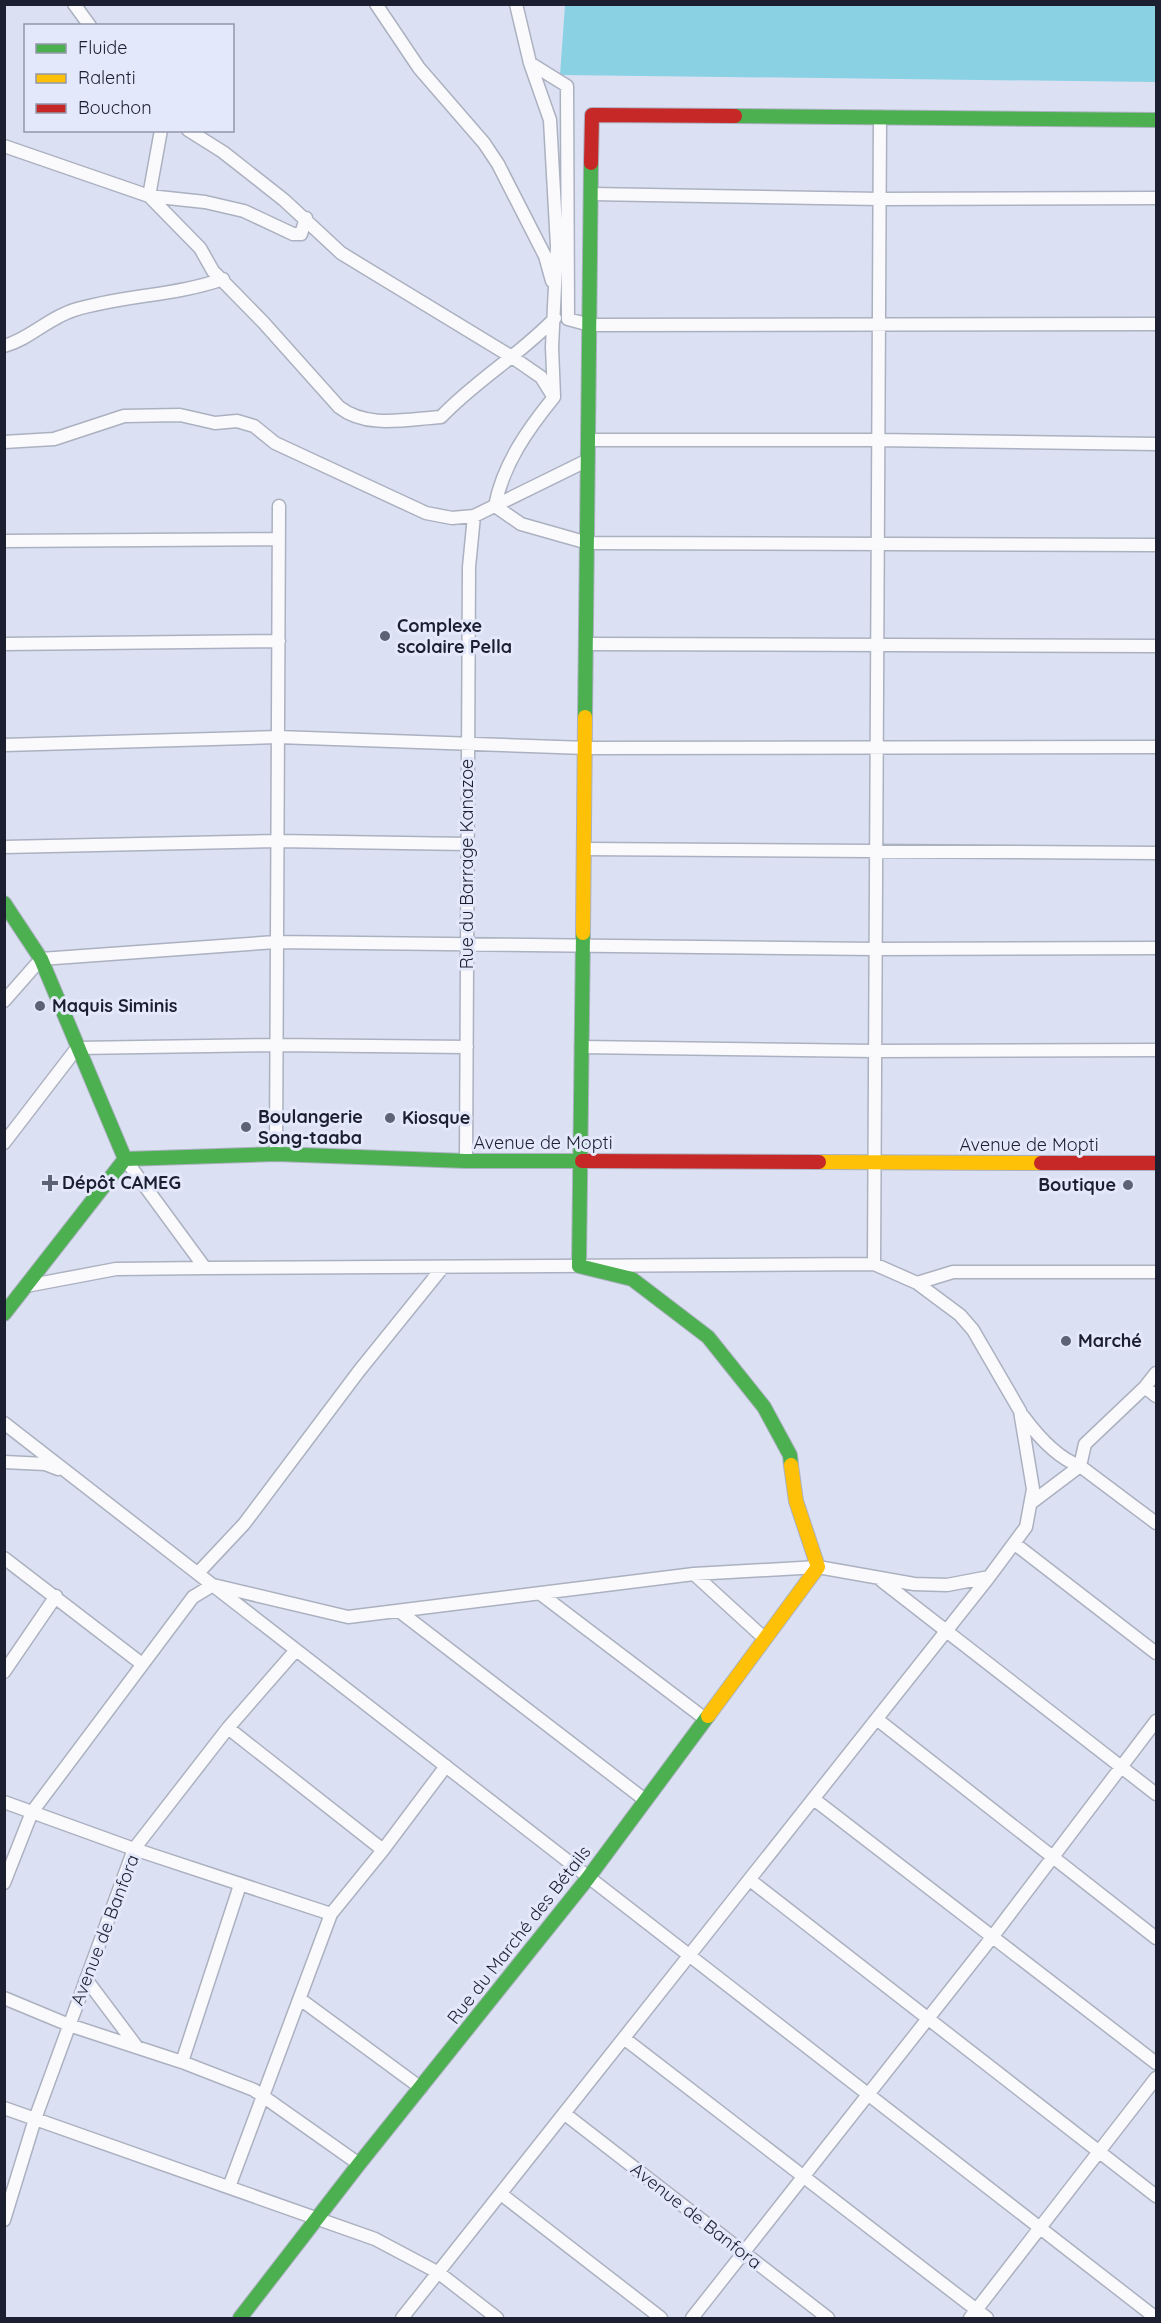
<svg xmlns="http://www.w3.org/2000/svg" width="1161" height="2323" font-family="Quicksand,sans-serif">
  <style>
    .water { fill: #8ad1e4 }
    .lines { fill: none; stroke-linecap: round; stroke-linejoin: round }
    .street-casing { stroke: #acb1c0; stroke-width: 15 }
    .fast-casing { stroke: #acb1c0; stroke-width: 16 }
    .slow-casing { stroke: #acb1c0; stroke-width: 16 }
    .jam-casing { stroke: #acb1c0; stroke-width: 16 }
    .street { stroke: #fafafd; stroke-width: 12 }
    .fast { stroke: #4caf50; stroke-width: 14 }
    .slow { stroke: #ffc107; stroke-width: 14 }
    .jam { stroke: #c62828; stroke-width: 14 }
    .poi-dot { fill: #5e6374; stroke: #e3e8fa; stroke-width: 2 }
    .labels { text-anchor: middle; stroke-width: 6; stroke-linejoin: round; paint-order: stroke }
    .poi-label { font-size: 18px; font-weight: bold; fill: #1b1f2f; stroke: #e3e8fa; text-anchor: start }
    .street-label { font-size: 18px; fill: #1b1f2f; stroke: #e3e8fa }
  </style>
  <rect width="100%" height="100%" fill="#dbe1f3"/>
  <path class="water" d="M565 5H1156V82L560 75Z"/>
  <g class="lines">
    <defs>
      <path id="street" d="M74 4 90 26
        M376 4 419 68 484 143 498 164 545 256 552 281
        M516 4 530 63 567 86 568 319 590 325 1156 324
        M188 130 223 152 284 200 341 253 512 357 541 377 553 396
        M4 146 149 196 205 202 244 211 293 234H301L306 218
        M591 194 880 199 1156 198
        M149 196 200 248 213 271 263 322 339 407C367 429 407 419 441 417 476 380 520 355 555 318
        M149 196 161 130
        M4 346C30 339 48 318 74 310 123 295 175 296 223 279
        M589 440H878L1156 444
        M4 442 54 439 124 416 180 415 215 423 237 421 254 426 275 443 426 513 452 518 474 516 588 460
        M495 506 521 524 588 543 1156 545
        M495 506C503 464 528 429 554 397L552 347 557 246 550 120 530 63
        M4 541 279 539
        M4 644 279 641
        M587 644 1156 646
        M4 745 278 737 586 748 1156 747
        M4 847 277 841 467 844
        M585 849 1156 853
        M4 1001 41 959 276 942 876 949 1156 948
        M581 1047 875 1051 1156 1050
        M4 1143 77 1048 276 1045 467 1047
        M276 1154 279 506
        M125 1159 205 1268 874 1264 917 1283
        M466 1161 469 567 474 516
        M874 1264 880 117
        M26 1286 116 1269 205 1268
        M1156 1373 1145 1387 1156 1396
        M1023 1416C1037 1435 1057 1458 1080 1466L1085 1444 1145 1387
        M4 1423 1156 2318
        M4 1462 45 1464 58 1469
        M1031 1503 1080 1466 1156 1523
        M1015 1544 1156 1653
        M4 1558 142 1664
        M198 1573 244 1524 359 1371 443 1267
        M694 1574 764 1638
        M882 1581 1156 1794
        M542 1595 704 1718
        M399 1611 645 1800
        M4 1672 56 1596
        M878 1720 1156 1938
        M228 1728 383 1850 446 1766
        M815 1800 1156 2063
        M4 1802 134 1849 331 1914
        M750 1880 1156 2196
        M4 1883 32 1812 193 1597 213 1585 348 1617 694 1574 818 1567 914 1584 947 1585 989 1577 1026 1527 1033 1489 1020 1411 973 1330 960 1315 917 1283 953 1272H1156
        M86 1979 137 2047
        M4 1998 69 2025 182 2062 254 2090 359 2164
        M300 1999 421 2088
        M625 2039 987 2318
        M182 2062 240 1885
        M4 2108 375 2239 439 2273 497 2318
        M565 2114 828 2318
        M229 2187 331 1914 383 1850
        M501 2194 661 2318
        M4 2220 35 2119 134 1849 228 1728 296 1650
        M402 2318 989 1577
        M692 2318 993 1936 1156 1721
        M970 2318 1156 2078"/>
      <path id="fast" d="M735 116 1156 120
        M585 717 591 163
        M4 903 41 959 125 1159
        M583 933 579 1266 632 1279 708 1337 764 1407 790 1455 791 1465
        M4 1314 125 1159 276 1154 466 1161H582
        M240 2318 359 2164 588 1878 708 1716"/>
      <path id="slow" d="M583 933 585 717
        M819 1162 1041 1163
        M708 1716 818 1567 796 1501 791 1465"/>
      <path id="jam" d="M591 163 592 115 735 116
        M582 1161 819 1162
        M1041 1163H1156"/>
    </defs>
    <use href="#street" class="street-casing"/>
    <use href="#fast" class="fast-casing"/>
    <use href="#slow" class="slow-casing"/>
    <use href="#jam" class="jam-casing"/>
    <use href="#street" class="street"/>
    <use href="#fast" class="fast"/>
    <use href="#slow" class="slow"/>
    <use href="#jam" class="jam"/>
  </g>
  <g class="poi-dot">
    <circle cx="385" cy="636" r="6"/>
    <circle cx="40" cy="1006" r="6"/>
    <circle cx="390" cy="1118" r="6"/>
    <circle cx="246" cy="1127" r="6"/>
    <path d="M47 1174h6v6h6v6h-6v6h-6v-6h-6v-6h6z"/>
    <circle cx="1128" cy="1185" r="6"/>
    <circle cx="1066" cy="1341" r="6"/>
  </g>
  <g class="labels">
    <g class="poi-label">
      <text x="397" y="632">Complexe<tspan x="397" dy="21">scolaire Pella</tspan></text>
      <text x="52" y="1012">Maquis Siminis</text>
      <text x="258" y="1123">Boulangerie<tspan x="258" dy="21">Song-taaba</tspan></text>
      <text x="402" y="1124">Kiosque</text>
      <text x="62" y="1189">Dépôt CAMEG</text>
      <text x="1116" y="1191" text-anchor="end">Boutique</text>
      <text x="1078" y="1347">Marché</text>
    </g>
    <g class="street-label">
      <text transform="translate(467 864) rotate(-90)" y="6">Rue du Barrage Kanazoe</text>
      <text x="543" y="1149">Avenue de Mopti</text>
      <text x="1029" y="1151">Avenue de Mopti</text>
      <text transform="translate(105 1930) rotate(-69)" y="6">Avenue de Banfora</text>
      <text transform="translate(519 1935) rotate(-52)" y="6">Rue du Marché des Bétails</text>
      <text transform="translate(696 2216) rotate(38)" y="6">Avenue de Banfora</text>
    </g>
  </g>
  <rect width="1161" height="2323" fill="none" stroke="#1b1f2f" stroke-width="12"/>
  <rect x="24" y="24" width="210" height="108" fill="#e3e8fa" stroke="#9398a9" stroke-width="1.5"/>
  <rect x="36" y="44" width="30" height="9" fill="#4caf50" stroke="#9398a9" stroke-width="1.5"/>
  <text x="78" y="54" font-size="18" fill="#1b1f2f">Fluide</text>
  <rect x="36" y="74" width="30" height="9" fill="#ffc107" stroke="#9398a9" stroke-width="1.5"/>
  <text x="78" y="84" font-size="18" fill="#1b1f2f">Ralenti</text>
  <rect x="36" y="104" width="30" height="9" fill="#c62828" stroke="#9398a9" stroke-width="1.5"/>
  <text x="78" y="114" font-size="18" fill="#1b1f2f">Bouchon</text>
</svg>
